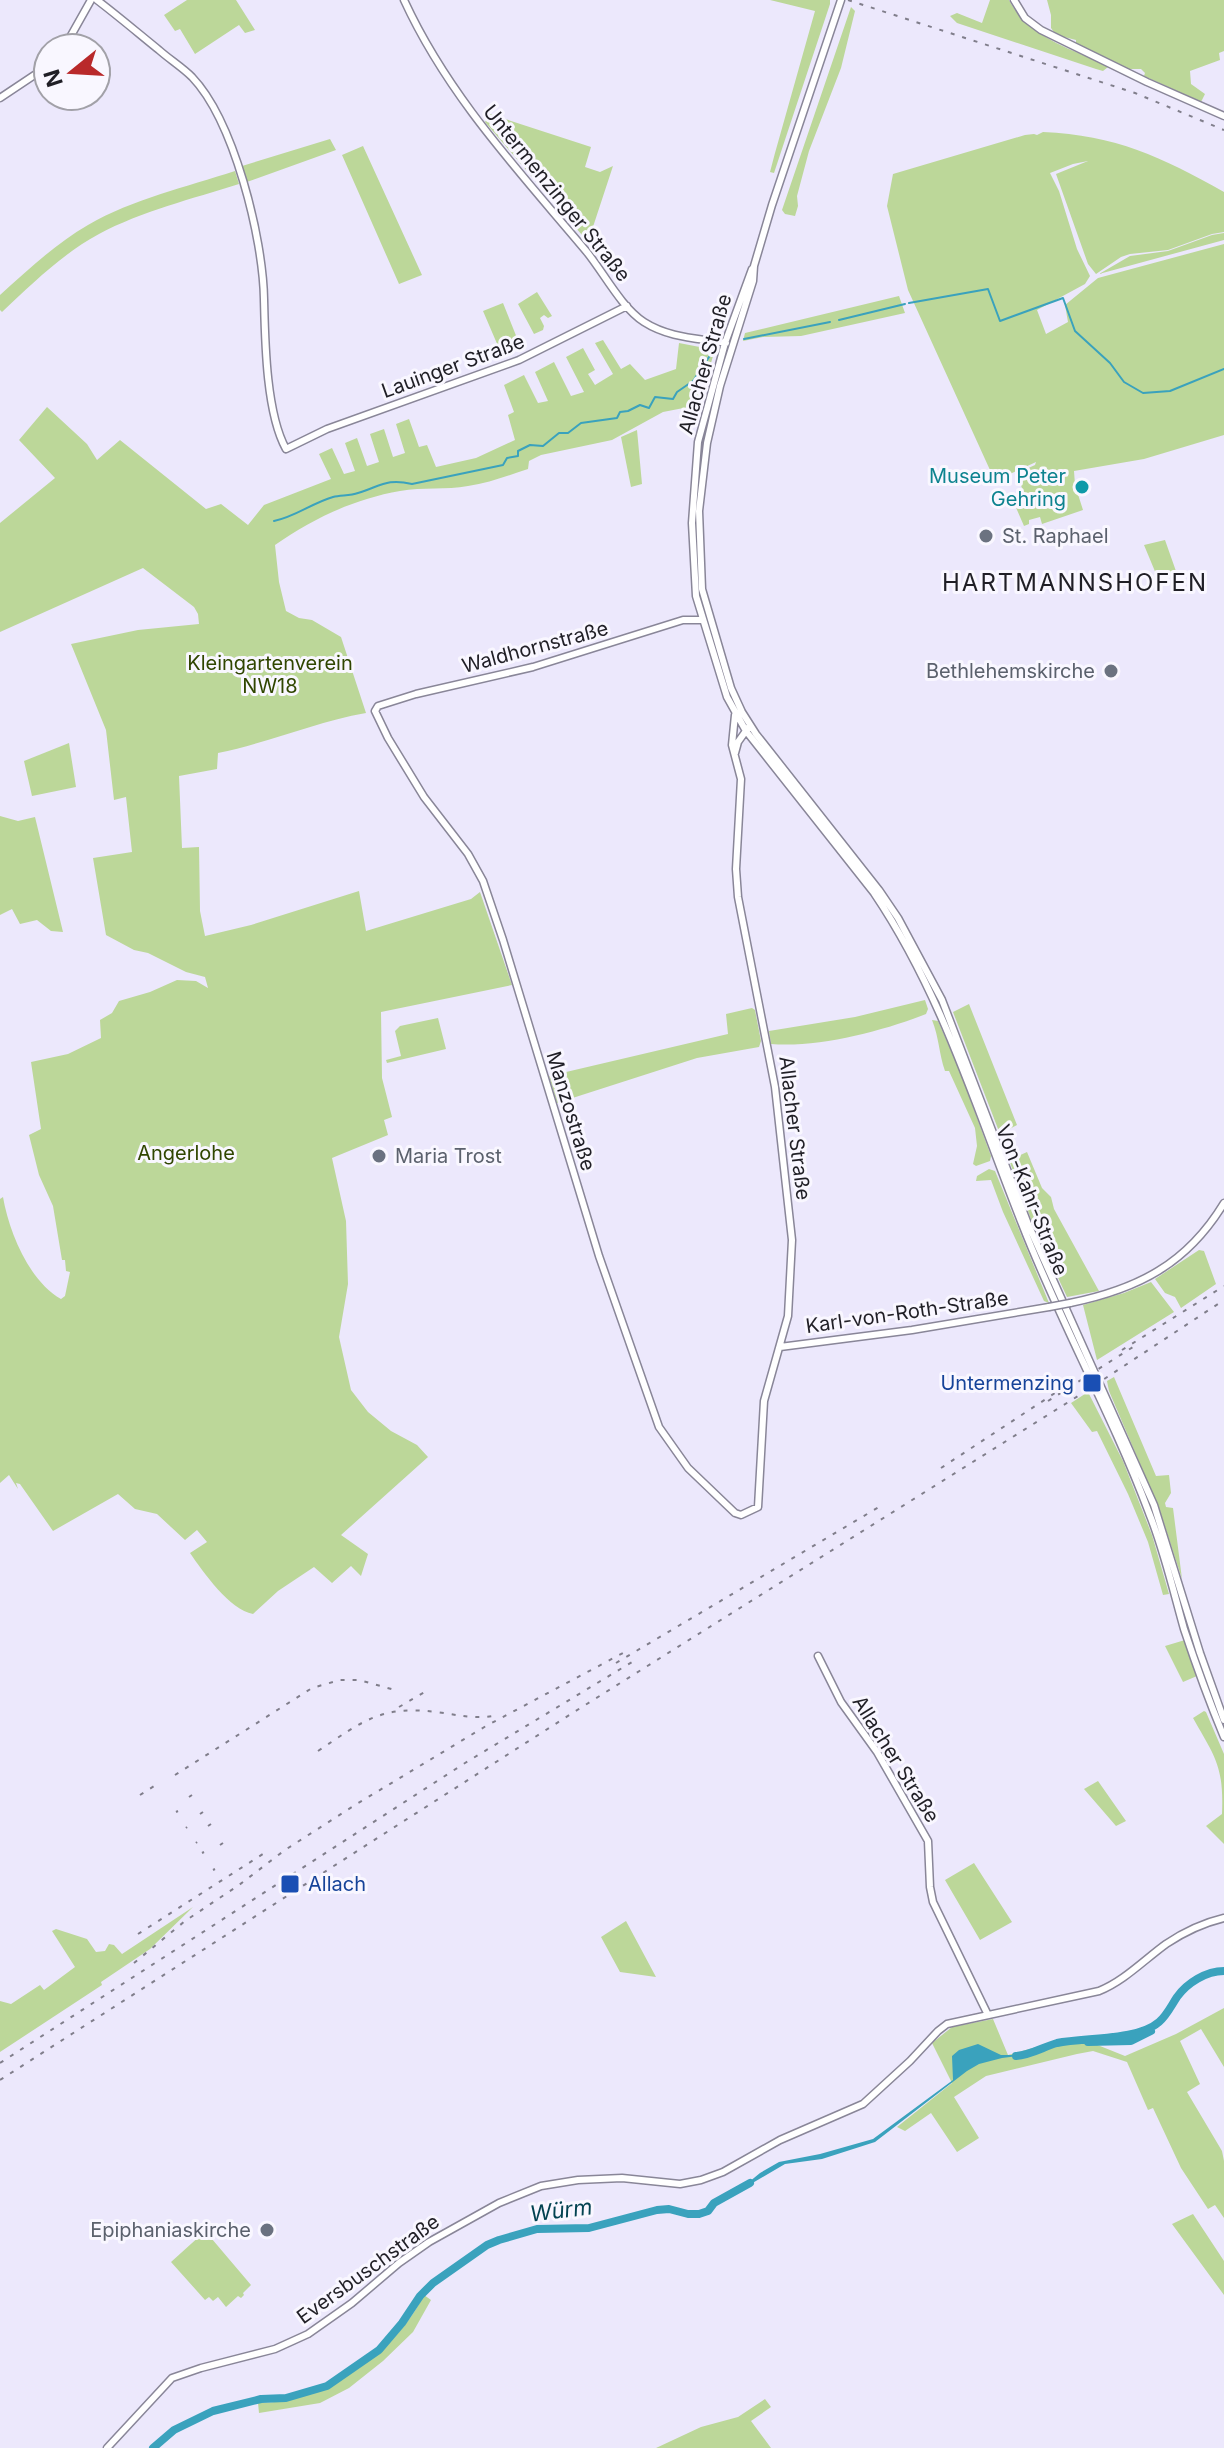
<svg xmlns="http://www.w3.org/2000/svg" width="1224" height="2448" font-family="Inter,sans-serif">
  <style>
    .green { fill: #bcd799 }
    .water { fill: #3aa2bd }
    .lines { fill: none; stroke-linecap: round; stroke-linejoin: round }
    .stream { stroke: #3aa2bd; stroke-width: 2 }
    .river { stroke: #3aa2bd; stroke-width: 8 }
    .secondary-casing { stroke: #898698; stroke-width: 9 }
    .secondary { stroke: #fff; stroke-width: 6 }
    .rail { stroke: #807e8b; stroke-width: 2; stroke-dasharray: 4 8; stroke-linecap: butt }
    .secondary-bridge-casing { stroke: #898698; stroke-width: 9; stroke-linecap: butt }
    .secondary-bridge { stroke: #fff; stroke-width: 6 }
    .culture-dot { fill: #0f9aa8; stroke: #f9f7ff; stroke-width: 3 }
    .worship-dot { fill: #6b7280; stroke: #f9f7ff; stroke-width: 3 }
    .transit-dot { fill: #1a4fb4; stroke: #f9f7ff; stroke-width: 3 }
    .labels { text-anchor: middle; stroke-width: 6; stroke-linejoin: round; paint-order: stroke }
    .street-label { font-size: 20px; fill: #201f26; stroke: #f9f7ff }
    .culture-label { font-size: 20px; fill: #0d838f; stroke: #f9f7ff; text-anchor: end }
    .worship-label { font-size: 20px; fill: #5b616d; stroke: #f9f7ff; text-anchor: start }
    .park-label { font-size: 20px; fill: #304600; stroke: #f9f7ff }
    .transit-label { font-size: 20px; fill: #164399; stroke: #f9f7ff; text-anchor: end }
    .water-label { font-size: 22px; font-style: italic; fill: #034351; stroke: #f9f7ff }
    .quarter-label { font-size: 24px; letter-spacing: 2px; fill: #201f26; stroke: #f9f7ff }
  </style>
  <rect width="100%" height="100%" fill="#ece8fc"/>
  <path class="green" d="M187 0H236L255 30 245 33 239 25 195 54 180 29 175 31 164 15Z
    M770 0H830V4L774 173 770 172 775 153 815 11Z
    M990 0H1009C1028 36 1069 49 1105 64L1108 67 1103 71 1096 69 957 23 950 16 957 13 982 23Z
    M1047 0H1224V51L1219 53 1220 60 1190 71 1191 84 1205 94 1201 102 1144 76 1145 73 1141 69H1127L1076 43V40L1056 35 1051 28V15Z
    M851 7 855 11 841 68 809 151 797 196 798 206 795 216 785 214 782 210Z
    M490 114 591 147 585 167 600 172 613 166 588 242 485 122Z
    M1043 132C1115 135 1162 157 1224 192V232L1212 234 1168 250 1130 254 1121 257 1096 274 1088 264 1056 174 1088 161 1073 164 1050 173 1059 191 1077 249 1090 276 1085 284 1037 310 1046 334 1068 322 1065 305 1098 278 1224 244V435L1144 459 1074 471 1075 485 1083 510 1042 524 1040 517 1029 520V524L1024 526 1014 503 1026 498 1018 478 1025 474 1024 470 1035 465 1036 462 995 481 908 290 887 206 893 174 1025 135 1034 134 1037 135Z
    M330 139 336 150 247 182 242 166Z
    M363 146 422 275 399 284 342 155Z
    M235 171 239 184C192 199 142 211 99 234 62 254 32 284 2 312L0 310V295C28 270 55 244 88 225 133 199 186 187 235 171Z
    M1224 233V240L1099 274 1130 256 1168 251 1212 235Z
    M537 292 552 316 548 318 544 315 540 318 544 326 543 330 534 334 518 304Z
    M899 296 905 313 801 336 763 337 743 341 745 333Z
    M503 303 517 338 498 346 483 311Z
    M603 340 621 369 630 364 645 380 676 369 679 343 710 349 713 356 699 405 663 412 612 440 541 455 529 461 528 469C509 475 489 483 468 486 446 490 423 487 400 491 354 499 312 519 275 545L279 582 286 611 299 618 312 620 341 637 366 713C315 722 268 743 218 753L217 769 179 776 182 848 199 847 200 911 205 936 251 925 359 891 366 931 471 899 480 892 512 985 381 1012 382 1078 392 1117 384 1120 388 1135 332 1158 346 1221 348 1284 339 1337 351 1390 368 1412 391 1431 417 1445 428 1457 341 1535 368 1554 361 1576 351 1566 332 1583 314 1567 278 1591 253 1614C230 1610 203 1572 190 1553L207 1542 197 1530 185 1540 157 1514 135 1509 118 1494 53 1531 20 1484 16 1483 18 1489 9 1475 0 1483V1199L3 1197C9 1232 29 1281 61 1299L65 1296 70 1272 66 1271 65 1260H62L53 1206 39 1175 29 1135 41 1129 31 1062 68 1054 101 1038 100 1020 112 1013 119 1001 150 992 177 980 196 981 208 988 205 977 186 972 148 953 134 950 106 935 93 858 132 852 126 797 114 800 106 730 71 644 138 630 199 624 198 614 194 607 143 568 0 632V523L55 478 19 440 47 407 87 444 97 460 120 440 206 509 221 504 248 525 264 505 331 479 319 454 332 448 344 474 355 471 345 443 357 438 367 466 379 462 370 434 384 429 393 457 405 453 396 424 409 419 419 447 427 445 436 467 476 458 515 440 508 415 514 412 504 385 524 375 538 403 548 401 535 372 554 362 571 396 584 392 566 357 583 348 595 370 588 374 595 385 613 374 595 343Z
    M637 430 642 484 631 487 621 437Z
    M1165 540 1177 574 1159 581 1144 545Z
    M69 743 76 787 32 796 24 761Z
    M0 816 18 821 35 817 63 932 51 931 37 920 20 924 12 909 0 915Z
    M925 1000 928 1009 926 1014C883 1031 818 1048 771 1044L769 1031 855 1017Z
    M969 1004 1017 1125 1000 1134 953 1012Z
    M752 1008 755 1010 761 1041 759 1047 697 1058 557 1103 549 1076 728 1034 726 1014Z
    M438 1018 446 1049 387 1063 386 1060 401 1056 395 1031 400 1026Z
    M932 1020 938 1021 959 1069 991 1156 990 1161 976 1166 973 1164 977 1146 975 1128 949 1071H945C939 1054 939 1037 932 1020Z
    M1027 1152 1042 1188 1051 1197 1054 1209 1099 1291 1067 1297 1032 1222 1009 1160Z
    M989 1169 995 1171 1049 1303 1044 1301 1003 1212 991 1180 976 1181 977 1176Z
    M1199 1250 1204 1251 1216 1284 1181 1308 1175 1297 1165 1293 1155 1279Z
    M1151 1282 1174 1312 1097 1360 1083 1305 1124 1293Z
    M1114 1377 1156 1476 1169 1475 1171 1493 1165 1503 1166 1507 1173 1508 1182 1579 1160 1511 1109 1391 1107 1381Z
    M1088 1392 1123 1461 1152 1535 1169 1594 1163 1595 1148 1542 1128 1494 1097 1431 1092 1432 1071 1403Z
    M1185 1640 1197 1676 1183 1682 1165 1646Z
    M1204 1711 1206 1712 1224 1754V1844L1206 1826 1222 1814C1224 1766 1215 1757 1193 1718Z
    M1098 1781 1126 1821 1116 1826 1084 1789Z
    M974 1863 1012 1922 980 1940 945 1880Z
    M193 1907 150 1949 101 1982 102 1985 0 2052V2001L11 2004 40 1985 44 1990 75 1967 52 1931 56 1929 87 1939 96 1952 105 1951 109 1944 114 1945 122 1954Z
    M626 1921 656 1977 620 1972 601 1937Z
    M1224 2008V2067L1201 2029 1180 2041 1200 2084 1187 2092 1222 2151 1224 2161V2218L1215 2205 1208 2209 1181 2168 1153 2108 1148 2110 1127 2062 1093 2051 1077 2054 986 2076 954 2097 979 2138 957 2152 931 2113 905 2131 897 2127 952 2083 932 2043 952 2027 993 2019 1008 2055 1054 2042 1092 2037 1095 2044 1125 2056 1176 2034Z
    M1193 2214 1224 2261V2295L1172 2224Z
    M195 2219 251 2285 243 2293 244 2295 241 2298 238 2296 226 2307 218 2297 213 2301 209 2297 205 2300 171 2262 202 2234 192 2222Z
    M424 2295 431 2300 413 2332 383 2361 349 2388 320 2403 259 2413 258 2403C324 2403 395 2353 424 2295Z
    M765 2399 771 2407 751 2421 771 2448H656L701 2427 738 2417Z"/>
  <path class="water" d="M978 2044 1001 2055H1026L1002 2058 979 2064 967 2071 875 2142 822 2159 785 2164 744 2188 743 2187 760 2173 779 2162 820 2154 873 2139 953 2080 952 2056 959 2050Z"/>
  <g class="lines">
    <path class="stream" d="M909 303 988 289 1000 321 1063 298 1075 331 1110 363 1124 382 1143 393 1170 391 1224 369
      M839 320 905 304
      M744 339 830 322
      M274 521C295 517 312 503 333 497 341 495 350 496 358 493 381 486 387 478 412 484L503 465 507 458 518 456V451L530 445 543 446 559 433H568L581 423 617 418 620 412 628 411 640 405 649 408 655 397 673 399 677 392 693 381 713 351"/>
    <path class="river" d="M1088 2042 1131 2041 1151 2031
      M1016 2056C1031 2055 1043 2047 1057 2043 1086 2037 1137 2041 1159 2022 1167 2015 1171 2006 1177 1997 1187 1983 1206 1971 1224 1971
      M153 2448 174 2430 213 2411 261 2399 286 2398 327 2386 379 2350 402 2323 420 2296 433 2283 487 2245 499 2240 537 2229 589 2228 657 2210 669 2209 688 2214H699L708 2211 714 2203 750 2183"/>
    <defs>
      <path id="secondary" d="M97 0C118 16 138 33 159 50 169 59 182 67 192 77 234 121 263 238 264 299 265 340 266 413 286 449L327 429 519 360 627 306
        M404 0C448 96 519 171 586 251 604 273 621 307 644 322 669 338 697 338 726 343
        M841 0 772 205 754 266 753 281 720 386 707 443 699 511 702 589 731 688 742 712 756 734 879 890 898 918 942 1000 1028 1224 1154 1505 1200 1653 1224 1720
        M1014 0 1025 18 1041 30 1147 82 1224 116
        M64 48 91 0
        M0 98 48 66
        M752 269 725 343 698 442 692 523 696 596 727 697 746 731 874 893C943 995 977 1111 1022 1224 1060 1322 1112 1414 1149 1513 1164 1550 1173 1590 1184 1629 1196 1665 1209 1701 1224 1737
        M703 620H683L533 667 416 694 378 706 375 711 388 738 424 797 468 854 483 881 503 940 599 1256 659 1427 688 1468 735 1513 741 1515 758 1507 764 1401 788 1316 792 1240 775 1087 738 897 736 869 741 779 732 745 735 715
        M735 753 738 742 748 728
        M1070 1303C1138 1289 1187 1264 1224 1203
        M780 1347 912 1330 1049 1307
        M818 1656 841 1702 877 1752 928 1841 930 1887 933 1902 988 2015
        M107 2448 172 2378 201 2368 275 2349 308 2334 352 2303 399 2263 429 2242 499 2203 541 2186 578 2180 622 2178 680 2184 701 2180 723 2172 780 2140 863 2104 910 2061 938 2031 947 2024 1099 1991C1124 1981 1144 1960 1166 1944 1184 1932 1203 1923 1224 1918"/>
    </defs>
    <use href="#secondary" class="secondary-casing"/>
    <use href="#secondary" class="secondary"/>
    <path class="rail" d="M848 0 1135 93 1224 130
      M1122 1350 1224 1286
      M1048 1401 1133 1347
      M941 1468 1055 1393
      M616 1663 884 1504
      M399 1707 430 1689
      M318 1751C363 1721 381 1705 437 1712 458 1715 477 1720 498 1715
      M175 1775 312 1688 340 1680H359L395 1690
      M140 1795 159 1783
      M189 1797 192 1795
      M176 1812 178 1811
      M200 1814 203 1812
      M208 1826 211 1824
      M186 1828 187 1827
      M196 1843 197 1842
      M220 1845 223 1843
      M202 1853 204 1852
      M213 1870 215 1869
      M138 1934 266 1852
      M134 1963 185 1921 239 1885 285 1850 355 1805 486 1726 623 1653
      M0 2063 465 1763 632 1662
      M0 2080 574 1712 1086 1391 1224 1300"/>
    <defs>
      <path id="secondary-bridge" d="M1049 1307 1070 1303"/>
    </defs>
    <use href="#secondary-bridge" class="secondary-bridge-casing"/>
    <use href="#secondary-bridge" class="secondary-bridge"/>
  </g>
  <circle class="culture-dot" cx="1082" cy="487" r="8"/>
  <g class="worship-dot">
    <circle cx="986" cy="536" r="8"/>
    <circle cx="1111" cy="671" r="8"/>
    <circle cx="379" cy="1156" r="8"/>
    <circle cx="267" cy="2230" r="8"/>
  </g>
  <g class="transit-dot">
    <rect x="1082" y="1373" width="20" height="20" rx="4"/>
    <rect x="280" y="1874" width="20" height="20" rx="4"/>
  </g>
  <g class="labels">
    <g class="street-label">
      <text transform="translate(557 193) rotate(51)" y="7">Untermenzinger Straße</text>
      <text transform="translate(705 364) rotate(-74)" y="7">Allacher Straße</text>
      <text transform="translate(453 366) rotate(-20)" y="7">Lauinger Straße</text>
      <text transform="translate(535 647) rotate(-15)" y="7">Waldhornstraße</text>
      <text transform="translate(571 1111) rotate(73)" y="7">Manzostraße</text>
      <text transform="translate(795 1128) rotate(83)" y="7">Allacher Straße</text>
      <text transform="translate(1032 1200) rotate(68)" y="7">Von-Kahr-Straße</text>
      <text transform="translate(907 1312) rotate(-8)" y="7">Karl-von-Roth-Straße</text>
      <text transform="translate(896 1759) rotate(58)" y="7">Allacher Straße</text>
      <text transform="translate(368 2269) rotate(-36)" y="7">Eversbuschstraße</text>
    </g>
    <g class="culture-label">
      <text x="1066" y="483">Museum Peter<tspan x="1066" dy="23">Gehring</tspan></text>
    </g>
    <g class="worship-label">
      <text x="1002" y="543">St. Raphael</text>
      <text x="1095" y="678" text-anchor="end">Bethlehemskirche</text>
      <text x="395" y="1163">Maria Trost</text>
      <text x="251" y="2237" text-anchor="end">Epiphaniaskirche</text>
    </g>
    <g class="park-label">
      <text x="270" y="670">Kleingartenverein<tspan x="270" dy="23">NW18</tspan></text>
      <text x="186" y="1160">Angerlohe</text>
    </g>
    <g class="transit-label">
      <text x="1074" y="1390">Untermenzing</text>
      <text x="308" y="1891" text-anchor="start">Allach</text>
    </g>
    <g class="water-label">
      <text transform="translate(561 2210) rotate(-7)" y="8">Würm</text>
    </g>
    <g class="quarter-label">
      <text x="1075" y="591">HARTMANNSHOFEN</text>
    </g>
  </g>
  <g transform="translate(72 72) rotate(252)"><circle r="38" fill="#f9f7ff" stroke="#a2a1a8" stroke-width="2"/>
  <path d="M0-6L14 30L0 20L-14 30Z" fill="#b9292b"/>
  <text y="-12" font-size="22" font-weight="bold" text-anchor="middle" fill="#201f26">N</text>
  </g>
</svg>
